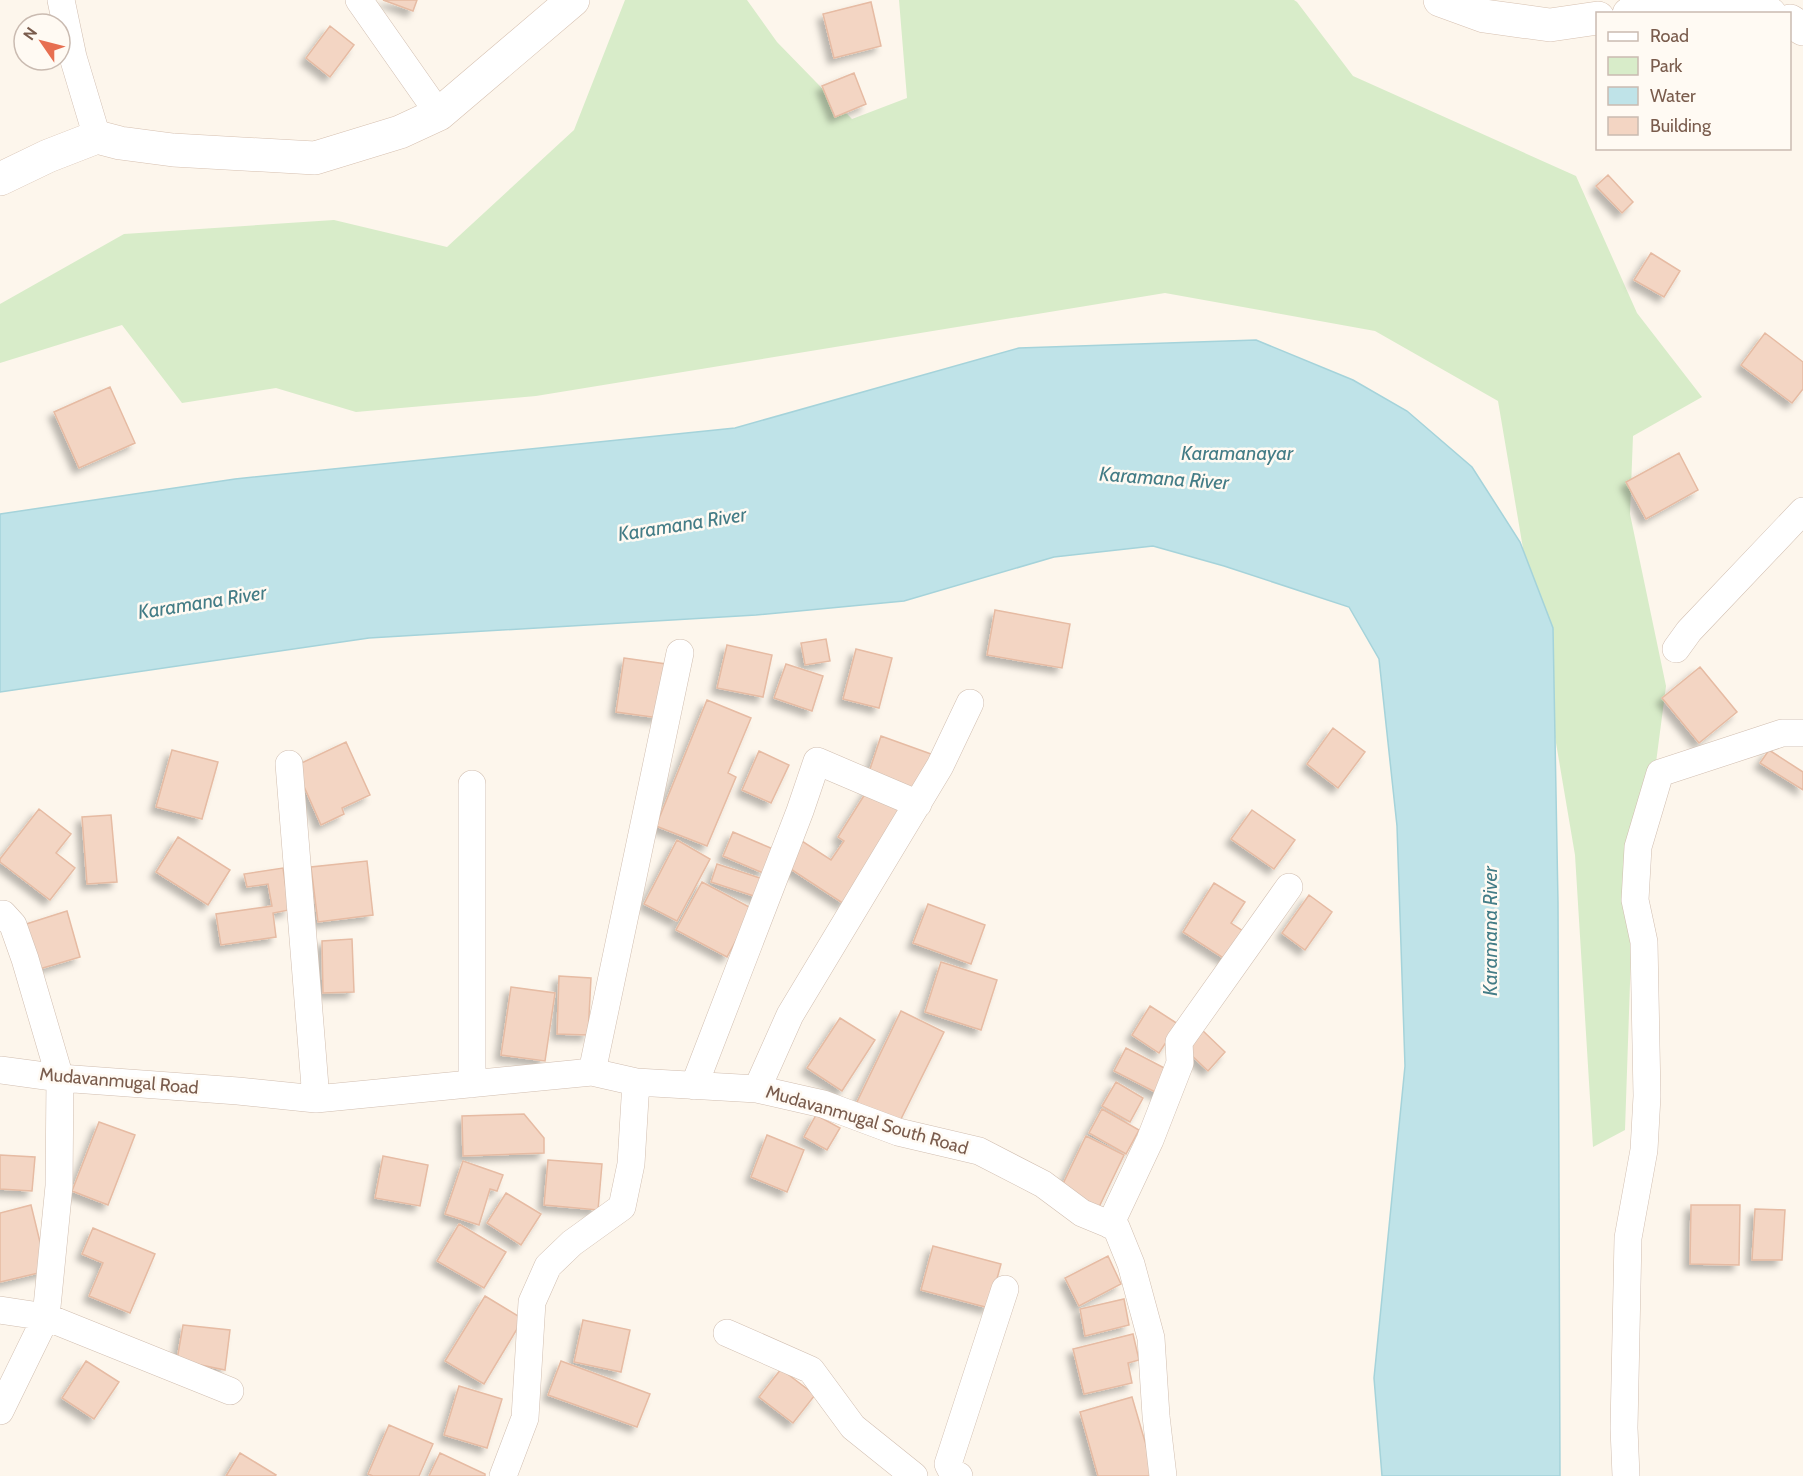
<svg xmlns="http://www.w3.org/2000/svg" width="1803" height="1476" font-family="Cabin,sans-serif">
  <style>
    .green { fill: #d8ecc9 }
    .water { fill: #bfe3e8; stroke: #a5d3da; stroke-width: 1.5 }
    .building { fill: #f3d5c3; stroke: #e6bba3; stroke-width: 1.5; filter: url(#shadow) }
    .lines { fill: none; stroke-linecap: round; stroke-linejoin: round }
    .street-casing { stroke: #d1beb0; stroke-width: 28 }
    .secondary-casing { stroke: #d6c0b0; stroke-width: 34 }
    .street { stroke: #fff; stroke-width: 27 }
    .secondary { stroke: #fff; stroke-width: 33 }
    .labels { text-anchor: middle; stroke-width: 5; stroke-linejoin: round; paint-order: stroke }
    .street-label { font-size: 18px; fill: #7a5c4d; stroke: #fffaf3 }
    .water-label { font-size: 20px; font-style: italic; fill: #437c86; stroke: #fffaf3 }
  </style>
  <defs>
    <filter id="shadow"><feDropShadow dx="-5.5" dy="5.5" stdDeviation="3" flood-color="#0004"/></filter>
  </defs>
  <rect width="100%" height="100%" fill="#fdf6ec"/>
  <path class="green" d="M625 0H747L777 42 852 119 907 98 899 0H1294L1297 2 1353 76 1576 176 1637 313 1702 397 1633 436 1630 514 1666 686 1631 954 1625 1130 1593 1147 1575 855 1498 401 1375 331 1165 293 536 396 356 412 276 388 182 403 122 325 0 363V304L124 234 334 220 447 247 574 130Z"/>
  <path class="water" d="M1256 340 1353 380 1407 411 1472 467 1520 542 1553 628 1558 903 1560 1476H1382L1374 1378 1405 1066 1397 826 1379 659 1349 607 1224 566 1153 546 1054 557 904 601 756 615 369 638 0 692V514L235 479 735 428 1019 348Z"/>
  <path class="building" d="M383 0H417L413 11Z
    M871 2 881 46 834 58 823 14Z
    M330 26 354 45 330 77 306 58Z
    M854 73 866 104 835 117 822 86Z
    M1608 175 1633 202 1622 213 1596 186Z
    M1651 253 1680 271 1664 297 1634 280Z
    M1765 333 1803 362V389L1792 403 1741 365Z
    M110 387 135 443 79 468 54 412Z
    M1679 453 1698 490 1646 519 1626 482Z
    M995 610 1070 624 1062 668 987 655Z
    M826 639 830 661 805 665 801 643Z
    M727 645 772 655 763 697 717 688Z
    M856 649 892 658 879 708 843 699Z
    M624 658 666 664 659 718 616 712Z
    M786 664 823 676 812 711 774 698Z
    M1700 667 1737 712 1699 743 1662 698Z
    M707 700 751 718 728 773 736 777 707 846 656 826Z
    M1333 728 1365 752 1338 788 1307 764Z
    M881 736 931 754 918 792 868 775Z
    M346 742 370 795 342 808 344 814 321 825 295 766Z
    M172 750 218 762 202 819 156 807Z
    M1769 750 1803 772V790L1760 763Z
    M759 751 789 765 771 803 742 790Z
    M870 786 905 809 844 904 786 866 802 841 831 860 844 841 838 837Z
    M39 809 71 834 56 853 75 868 50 900 0 862V859Z
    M1252 810 1295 840 1274 869 1231 839Z
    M111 815 117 882 87 884 82 817Z
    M733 832 773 849 763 873 723 856Z
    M178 837 230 870 208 905 156 872Z
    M677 840 710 859 677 921 644 904Z
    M367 861 373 915 318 922 311 867Z
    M717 864 766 880 760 898 711 882Z
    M283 868 289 910 273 913 276 937 221 945 216 914 272 906 268 884 247 887 244 874Z
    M702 882 753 909 727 957 676 930Z
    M1214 883 1245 902 1231 923 1246 933 1228 961 1183 932Z
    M1309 895 1332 912 1305 950 1282 933Z
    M928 904 985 925 971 964 913 943Z
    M67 911 80 957 36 970 23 925Z
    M352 939 354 992 323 993 322 941Z
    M941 962 997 980 981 1030 925 1012Z
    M559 976 591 978 588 1035 557 1034Z
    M511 987 555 993 545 1061 501 1055Z
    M1150 1006 1178 1024 1159 1053 1132 1035Z
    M901 1011 944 1032 898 1125 856 1104Z
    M840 1018 875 1040 842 1091 807 1068Z
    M1201 1029 1225 1052 1208 1071 1183 1047Z
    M1126 1048 1174 1073 1163 1096 1114 1071Z
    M1116 1082 1143 1098 1130 1122 1102 1106Z
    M1102 1109 1139 1130 1126 1154 1089 1133Z
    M524 1114 544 1138V1153L463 1156 462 1116Z
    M816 1115 840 1128 827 1150 804 1137Z
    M99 1122 135 1135 108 1205 72 1191Z
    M767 1135 804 1150 787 1192 751 1177Z
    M1086 1136 1124 1155 1099 1207 1061 1188Z
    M0 1155 35 1157 32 1191 0 1189Z
    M383 1156 428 1165 420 1206 375 1198Z
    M548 1160 602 1164 598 1210 544 1205Z
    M463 1161 503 1175 497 1191 490 1189 479 1225 445 1214Z
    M506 1193 541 1214 521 1245 487 1223Z
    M31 1205 47 1271 0 1282V1213Z
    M1691 1205H1740L1739 1265 1690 1264Z
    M1755 1209 1785 1210 1782 1260H1752Z
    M459 1224 506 1252 484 1288 437 1261Z
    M93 1228 155 1254 130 1313 89 1296 103 1263 82 1254Z
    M933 1246 1001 1264 989 1308 921 1290Z
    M1108 1256 1121 1284 1079 1306 1065 1278Z
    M485 1296 523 1319 484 1384 445 1361Z
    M1124 1299 1129 1325 1085 1336 1080 1309Z
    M583 1320 630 1330 621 1372 574 1362Z
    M183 1325 230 1330 225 1370 177 1360Z
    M1133 1334 1139 1360 1128 1363 1132 1383 1084 1394 1073 1349Z
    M86 1361 119 1382 94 1419 62 1398Z
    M561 1361 650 1394 637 1427 548 1395Z
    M781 1369 815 1395 793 1423 759 1397Z
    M459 1386 502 1399 487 1448 444 1435Z
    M1132 1397 1155 1476H1098L1080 1412Z
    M389 1425 433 1444 419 1476H373L368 1474Z
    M240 1453 276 1475 275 1476H226Z
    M440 1453 485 1474V1476H429Z"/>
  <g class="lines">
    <defs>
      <path id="street" d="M61 0 73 57 97 137
        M359 0 439 114
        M1676 649 1689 631 1803 511
        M289 764 316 1099
        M0 914H3L13 925 25 959 60 1078 59 1186 46 1317 0 1411
        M0 1070 60 1078 238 1091 316 1099 592 1072 636 1082 757 1089 823 1104 898 1132 979 1151 1043 1184 1082 1213 1116 1227 1131 1264 1151 1338 1156 1416 1163 1476
        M592 1072 680 653
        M472 1084V784
        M694 1086 800 811 817 761 918 804
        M757 1089 790 1015 940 766 970 703
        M1110 1225 1150 1140 1180 1063 1179 1042 1289 887
        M0 1310 46 1317 230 1391
        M727 1333 811 1370 853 1427 914 1476
        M503 1476 525 1418 532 1302 548 1266 572 1243 622 1207 631 1164 636 1082
        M959 1476 952 1472 948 1464 1005 1289
        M1626 1476 1624 1428 1628 1238 1644 1150 1647 1096 1644 942 1635 900 1638 847 1660 773 1782 733H1803"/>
      <path id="secondary" d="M1440 0 1484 16 1550 25 1598 18
        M1629 14 1685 5 1743 3 1770 14
        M1790 21 1803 29
        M0 179 48 156 97 137 120 143 173 150 315 158 400 132 439 114 573 0"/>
    </defs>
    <use href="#street" class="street-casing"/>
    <use href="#secondary" class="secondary-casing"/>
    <use href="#street" class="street"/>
    <use href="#secondary" class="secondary"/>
  </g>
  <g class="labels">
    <g class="street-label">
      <text transform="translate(119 1081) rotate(5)" y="6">Mudavanmugal Road</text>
      <text transform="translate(867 1120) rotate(16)" y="6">Mudavanmugal South Road</text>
    </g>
    <g class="water-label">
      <text x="1237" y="460">Karamanayar</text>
      <text transform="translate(1164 478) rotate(4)" y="7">Karamana River</text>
      <text transform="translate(682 524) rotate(-9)" y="7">Karamana River</text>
      <text transform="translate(202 602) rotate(-9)" y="7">Karamana River</text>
      <text transform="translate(1490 931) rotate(-90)" y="7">Karamana River</text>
    </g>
  </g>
  <rect x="1596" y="12" width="195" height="138" fill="#fffaf3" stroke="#cabbb1" stroke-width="1.5"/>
  <rect x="1608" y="32" width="30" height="9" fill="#ffffff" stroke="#cabbb1" stroke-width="1.5"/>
  <text x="1650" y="42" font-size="18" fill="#7a5c4d">Road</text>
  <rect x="1608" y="57" width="30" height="18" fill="#d8ecc9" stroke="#cabbb1" stroke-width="1.5"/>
  <text x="1650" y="72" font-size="18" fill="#7a5c4d">Park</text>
  <rect x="1608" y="87" width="30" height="18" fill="#bfe3e8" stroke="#cabbb1" stroke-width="1.5"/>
  <text x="1650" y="102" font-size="18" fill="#7a5c4d">Water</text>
  <rect x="1608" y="117" width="30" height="18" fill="#f3d5c3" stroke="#cabbb1" stroke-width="1.5"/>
  <text x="1650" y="132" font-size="18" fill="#7a5c4d">Building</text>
  <g transform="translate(42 42) rotate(305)"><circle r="28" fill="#fffaf3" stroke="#cabbb1" stroke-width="1.5"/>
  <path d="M0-4.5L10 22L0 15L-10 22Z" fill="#e76f51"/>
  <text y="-9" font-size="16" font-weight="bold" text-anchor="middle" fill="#7a5c4d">N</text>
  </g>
</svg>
